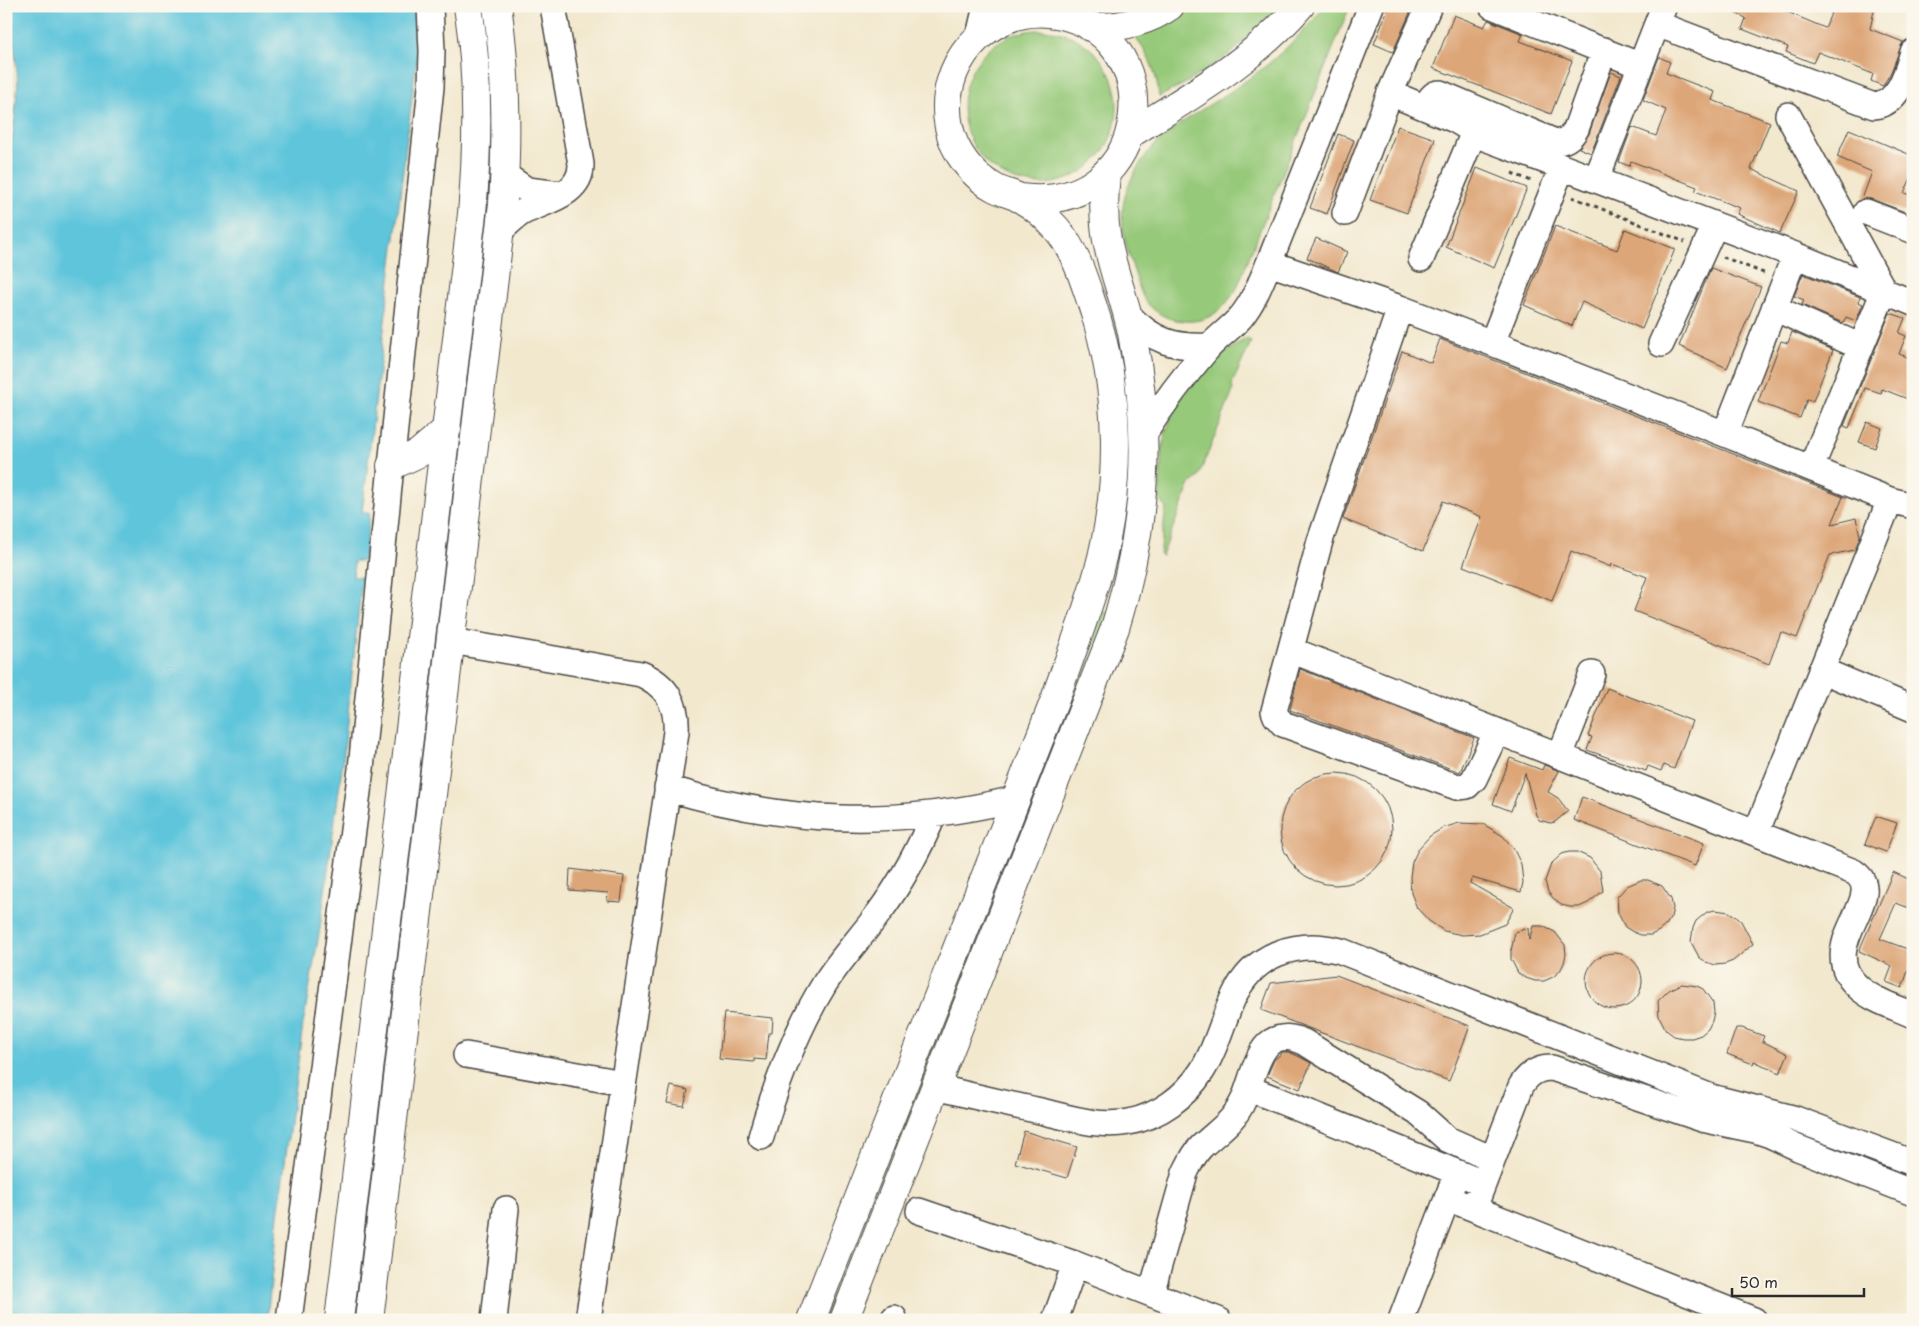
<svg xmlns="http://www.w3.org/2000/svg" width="1919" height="1326" font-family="'Playpen Sans',sans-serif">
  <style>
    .green { fill: #96c979; stroke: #607a52 }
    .water { fill: #5ec5db; stroke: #447883 }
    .building { fill: #dda678 }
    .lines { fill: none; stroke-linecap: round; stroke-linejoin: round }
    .minor-casing { stroke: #494743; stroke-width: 28 }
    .major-casing { stroke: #494743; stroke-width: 30 }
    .path { stroke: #494743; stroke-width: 3; stroke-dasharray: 4 4; stroke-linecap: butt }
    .minor { stroke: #fff; stroke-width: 25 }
    .major { stroke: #fff; stroke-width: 28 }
  </style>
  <rect width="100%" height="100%" fill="#fbf7ec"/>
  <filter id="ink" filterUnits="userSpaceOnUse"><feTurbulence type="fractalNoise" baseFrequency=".02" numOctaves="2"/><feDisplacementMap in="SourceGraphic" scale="10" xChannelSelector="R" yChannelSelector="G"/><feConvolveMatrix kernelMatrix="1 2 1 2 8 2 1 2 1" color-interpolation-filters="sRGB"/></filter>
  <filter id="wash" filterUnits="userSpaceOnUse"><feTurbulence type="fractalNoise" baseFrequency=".0096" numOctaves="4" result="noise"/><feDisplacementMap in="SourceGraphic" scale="20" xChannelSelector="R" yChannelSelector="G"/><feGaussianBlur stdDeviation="1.12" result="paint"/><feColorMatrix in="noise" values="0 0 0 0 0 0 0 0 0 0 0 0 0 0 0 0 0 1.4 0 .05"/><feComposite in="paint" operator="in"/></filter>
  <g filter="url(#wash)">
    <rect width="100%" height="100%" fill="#f2e8ce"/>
    <path class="green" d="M1190 6H1283L1234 51 1186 83 1159 97C1157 73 1149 54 1133 35L1174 18Z
      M1325 6H1350L1236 290C1220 314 1205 325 1176 320 1165 318 1155 312 1147 303 1140 294 1138 282 1134 271 1123 237 1115 211 1133 176 1156 128 1211 108 1251 77 1279 57 1303 33 1325 6Z
      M963 107a77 77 0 1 1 154 0a77 77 0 1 1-154 0Z
      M1246 338 1251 342 1232 384 1233 391 1198 478 1190 484 1162 556 1160 555 1166 507 1159 500 1162 452 1165 435 1176 404 1207 366Z
      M467 345 476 346 358 1320H349Z
      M1099 610 1108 613 1079 690 1071 687Z
      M1069 693 1077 696 1031 813 1022 809Z
      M1020 815 1029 819 985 931 976 927Z
      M975 934 983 937 939 1045 931 1042Z
      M928 1048 937 1052 898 1150 889 1146Z
      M851 1255 856 1259 832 1320H822Z"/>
    <path class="water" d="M6 6H412L419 34 418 47 362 512 370 513 364 561H354L353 577H362L343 761 320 928 303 1024 277 1223 267 1320H6V201L18 83 14 43Z"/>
    <g id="blocks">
      <path class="building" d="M1389 6H1413L1393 52 1374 44Z
        M1720 6H1786L1785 11 1825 28 1834 6H1875L1870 29 1903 42 1891 72 1883 86 1871 81 1873 74 1818 52 1813 63 1786 52 1788 47 1742 29 1746 18Z
        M1454 15 1484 27 1488 20 1523 34 1520 41 1572 61 1551 114 1433 68Z
        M1659 57 1670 62 1666 73 1715 92 1712 100 1770 122 1751 169 1799 191 1780 233 1737 214 1740 208 1695 191 1697 187 1631 161 1629 166 1619 162 1632 127 1656 136 1666 110 1643 100Z
        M1611 72 1621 76 1591 153 1579 148 1589 134Z
        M1398 126 1435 139 1407 213 1370 200Z
        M1849 129 1913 156V174L1904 193 1913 196V215L1871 199H1862L1872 172 1837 157Z
        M1338 134 1354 140 1327 214 1310 208Z
        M1477 168 1527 188 1494 268 1446 247Z
        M1555 226 1617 250 1625 229 1675 249 1642 329 1582 302 1572 326 1524 305Z
        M1316 238 1347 252 1338 272 1307 258Z
        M1711 268 1761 287 1727 368 1679 346Z
        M1803 274 1860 297 1858 302 1863 304 1856 321 1846 317 1843 323 1802 305 1804 300 1794 296Z
        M1890 313 1905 318 1899 333 1906 336 1899 354 1913 359V401L1882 389 1881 393 1865 388 1849 428 1844 426Z
        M1792 332 1833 350 1813 401 1807 399 1800 418 1758 402 1781 341 1788 343Z
        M1440 339 1843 497 1832 524 1856 518 1860 536 1855 550 1830 555 1797 638 1781 632 1769 664 1634 611 1647 577 1612 564 1611 567 1571 551 1552 601 1463 566 1482 517 1443 501 1423 551 1343 519 1402 351 1431 363Z
        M1867 422 1882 428 1875 448 1859 442Z
        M1300 669 1474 738 1460 772 1290 710Z
        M1607 688 1692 721 1674 769 1664 765 1661 771 1648 766 1646 771 1587 750 1592 737 1588 736Z
        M1510 758 1542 770 1544 765 1559 771 1548 792 1558 798 1568 811 1555 822 1550 823 1539 820 1536 815 1525 773 1511 811 1493 804Z
        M1280 829a56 56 0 1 1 112 0a56 56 0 1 1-112 0Z
        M1582 797 1704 843 1695 866 1574 820Z
        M1876 816 1897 823 1886 852 1865 844Z
        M1459 823 1483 824 1503 836 1513 848 1521 864 1523 882 1521 892 1472 878 1470 883 1514 908 1505 924 1480 934 1462 935 1444 931 1429 921 1417 908 1411 893 1410 877 1412 862 1419 848 1430 836 1443 828Z
        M1569 852H1577L1590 858 1600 871 1603 891 1588 903 1579 907H1570L1561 905 1554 899 1548 892 1545 881 1551 864 1562 854Z
        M570 869 624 876 621 902 607 901 608 893 569 890Z
        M1893 872 1913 881V896L1909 908 1896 903 1880 939 1913 951V957L1902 988 1886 982 1892 966 1859 951Z
        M1641 880H1648L1662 886 1671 899 1673 908 1671 917 1666 925 1659 931 1651 935H1641L1633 932 1625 927 1618 913 1617 897 1627 886Z
        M1715 910 1729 912 1735 916 1741 921 1753 944 1733 961 1725 964 1715 965 1706 962 1699 957 1691 942 1693 928 1696 921 1707 912Z
        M1533 926H1542L1555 932 1565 945 1566 954 1564 963 1560 971 1553 977 1544 981H1535L1526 978 1518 973 1511 959V951L1515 932 1528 928 1529 940Z
        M1586 981a28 28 0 1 1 56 0a28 28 0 1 1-56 0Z
        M1336 975 1470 1026 1449 1081 1261 1010 1271 983Z
        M1682 984 1697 986 1703 989 1713 1003 1714 1012 1712 1021 1708 1029 1701 1035 1692 1038H1683L1674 1036 1666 1030 1659 1016 1658 1001 1669 990Z
        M724 1013 773 1018 772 1033H769L766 1060 754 1059V1062L719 1059Z
        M1736 1028H1742L1764 1036 1762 1041 1788 1054 1780 1073 1754 1061 1753 1064 1727 1054Z
        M1283 1052H1289L1300 1057 1311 1063 1300 1089 1267 1076 1274 1060Z
        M671 1086 688 1090 684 1106 667 1103Z
        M1024 1131 1077 1147 1067 1178 1015 1163Z"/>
    </g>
  </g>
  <g filter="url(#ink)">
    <use href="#blocks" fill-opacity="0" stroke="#494743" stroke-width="1"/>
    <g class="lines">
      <defs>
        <path id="minor" d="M1492 6 1641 66
          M1657 24 1874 106C1899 104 1907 72 1913 52
          M979 36 986 6
          M1390 93 1455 120 1485 138 1795 255 1913 303
          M1426 108C1429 101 1431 93 1440 93L1555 142C1565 142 1571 138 1576 129L1604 50
          M1788 115 1884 291 1811 468
          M505 175 527 190 561 194
          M1596 180 1664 6
          M1866 212 1912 230
          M1345 213 1390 93 1429 6
          M500 231C508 224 516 215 525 211 547 201 582 194 581 164L553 6
          M1421 259 1474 132
          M1269 263 1400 308 1492 343 1725 434 1890 500 1913 506
          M1400 308 1320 541 1274 711 1276 716 1283 724 1457 787 1467 786 1474 779 1497 731
          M1774 308 1861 347
          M1128 315C1153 341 1174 348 1210 346
          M1492 343 1562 167
          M1661 344 1715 225
          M1144 434C1163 404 1184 376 1208 348 1218 337 1231 328 1241 317 1254 301 1261 282 1269 263L1371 6
          M1725 434 1795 255
          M451 641 641 674C667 685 678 705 676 732L588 1320
          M1291 650 1854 872C1891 897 1812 945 1858 987 1872 1000 1895 1007 1913 1015
          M1821 670 1913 709
          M1560 756 1592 674
          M667 788C787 824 893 828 1015 799
          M1756 833 1890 500
          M466 1055 623 1083
          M935 1087C969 1095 1002 1103 1036 1110 1067 1117 1097 1128 1129 1122 1159 1116 1185 1097 1202 1071 1216 1049 1222 1022 1233 998 1253 954 1296 939 1341 951L1711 1097 1793 1118 1913 1163
          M1248 1088 1483 1183
          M761 1137C776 1084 796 1030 825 983 841 958 861 937 878 914 901 883 919 850 934 814
          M1447 1198 1754 1320
          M1474 1208 1521 1086C1529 1073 1538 1068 1552 1068L1702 1119 1755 1130 1770 1135 1798 1148 1913 1193
          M919 1211 1075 1264 1218 1320
          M1151 1294 1185 1173C1190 1163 1194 1154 1201 1147 1216 1132 1234 1122 1243 1101 1251 1085 1256 1052 1271 1042 1282 1035 1292 1037 1304 1042L1418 1113 1447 1139 1492 1159
          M289 1320 361 769 391 466 431 87 432 51 430 6
          M494 1320 506 1209
          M893 1320 894 1318
          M1055 1320 1075 1264
          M1401 1320 1453 1183"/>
        <path id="major" d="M1090 27C1119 28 1146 23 1170 6
          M1130 134C1190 96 1253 61 1300 6
          M391 466 419 453 447 429
          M339 1320 472 214C478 144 479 75 468 6
          M369 1320 503 203C507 137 507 72 497 6
          M811 1320 1054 702C1069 659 1086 616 1098 573 1122 485 1121 390 1092 304 1083 277 1075 250 1056 228 1046 217 1034 206 1021 199 1013 194 1004 193 995 188 972 176 954 152 949 127 936 66 987 7 1049 13 1173 26 1158 216 1019 198
          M844 1320 1115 628C1146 526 1152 438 1132 333 1125 299 1111 268 1106 234 1103 213 1104 193 1106 173"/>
      </defs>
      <use href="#minor" class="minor-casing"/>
      <use href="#major" class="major-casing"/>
      <path class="path" d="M6 61 8 94 6 129
        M1512 173 1534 182
        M1572 197 1685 242
        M1723 257 1766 274"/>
      <use href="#minor" class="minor"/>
      <use href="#major" class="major"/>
    </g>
  </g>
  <rect width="1919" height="1326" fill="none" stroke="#fbf7ec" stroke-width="25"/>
  <path d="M1732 1288v8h132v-8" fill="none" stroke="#2b2b2b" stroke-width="2.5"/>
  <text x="1739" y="1288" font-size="15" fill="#2b2b2b" stroke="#fbf7ec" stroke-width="4" paint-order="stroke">50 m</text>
</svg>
